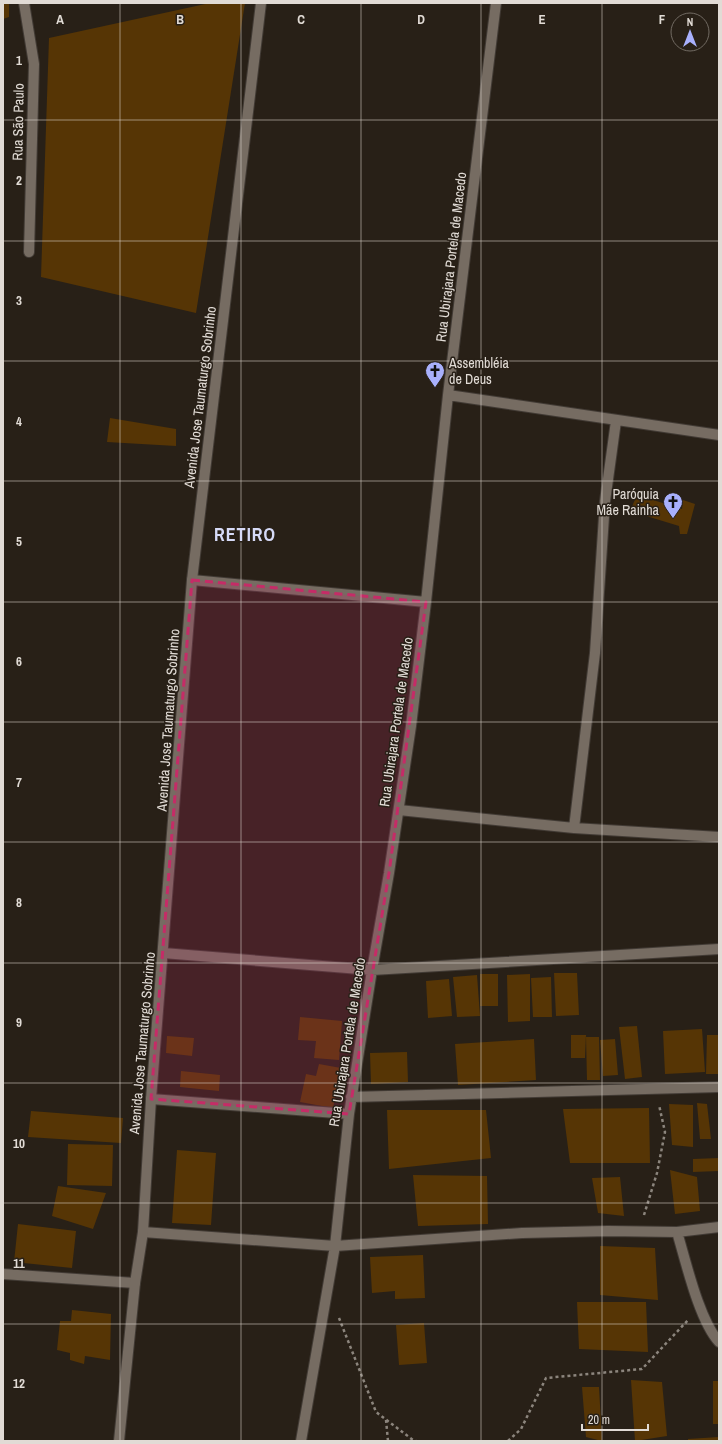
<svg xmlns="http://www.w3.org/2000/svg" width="722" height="1444" font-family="'Archivo Narrow',sans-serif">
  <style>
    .building { fill: #563505 }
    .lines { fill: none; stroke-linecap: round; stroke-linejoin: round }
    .minor-casing { stroke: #423b35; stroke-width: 12 }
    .tertiary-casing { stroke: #423b35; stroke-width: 12 }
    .path { stroke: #8c857d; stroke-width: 2.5; stroke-dasharray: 3 3; stroke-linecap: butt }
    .minor { stroke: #766c62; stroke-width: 10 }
    .tertiary { stroke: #766c62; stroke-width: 10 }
    .marked { fill: #c52c67; fill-opacity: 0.2; stroke: #c52c67; stroke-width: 3; stroke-dasharray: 8 5; stroke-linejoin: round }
    .grid { fill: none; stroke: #e1dbd5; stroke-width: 1; stroke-opacity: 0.55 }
    .labels { text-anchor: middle; stroke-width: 3; stroke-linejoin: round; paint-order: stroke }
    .street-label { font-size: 14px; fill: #e1dbd5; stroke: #282017 }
    .poi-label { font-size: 14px; fill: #e1dbd5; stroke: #282017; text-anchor: start }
    .district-label { font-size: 18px; font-weight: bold; letter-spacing: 1px; fill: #d6daf7; stroke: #282017 }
    .grid-label { font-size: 13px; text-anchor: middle; font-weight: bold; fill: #e1dbd5; stroke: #282017; stroke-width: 3; stroke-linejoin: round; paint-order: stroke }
  </style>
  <rect width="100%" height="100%" fill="#282017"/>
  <path class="building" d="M3 3H9V17L3 19Z
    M210 3H245L196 313 41 277 49 38Z
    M110 418 176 429V446L107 442Z
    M637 495 682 509 683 500 695 504 687 534H680L679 526 630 511Z
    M554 973H577L579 1015 556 1016Z
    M480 974H498V1006H480Z
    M530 974V1021L508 1022 507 975Z
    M477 975 480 1016 457 1017 453 977Z
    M551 977 552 1017H533L531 978Z
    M449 979 452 1016 428 1018 426 981Z
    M300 1017 342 1021 339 1060 314 1058 316 1041 298 1040Z
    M637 1026 642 1077 625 1079 619 1027Z
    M702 1029 705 1072 665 1074 663 1031Z
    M571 1035H586L585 1058H571Z
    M707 1035H719V1074H706Z
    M167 1036 194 1038 192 1056 166 1053Z
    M586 1037H599L600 1080H587Z
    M534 1039 536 1080 458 1085 455 1044Z
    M615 1039 618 1075 603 1076 600 1040Z
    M407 1052 408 1082 371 1084 370 1053Z
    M319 1064 341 1068 333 1108 300 1102 306 1074 316 1076Z
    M181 1071 220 1075 219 1091 180 1087Z
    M697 1103 707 1104 711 1139H700Z
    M669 1104 693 1105V1147L672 1145Z
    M649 1108 650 1163H570L563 1109Z
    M387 1110H486L491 1158 389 1169Z
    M31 1111 123 1118 121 1143 28 1137Z
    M68 1144 113 1145 112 1186 67 1185Z
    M177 1150 216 1153 211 1225 172 1223Z
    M719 1158V1171L693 1172V1159Z
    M670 1170 697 1177 700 1211 675 1214Z
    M413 1175 487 1176 488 1224 418 1226Z
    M620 1177 624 1216 598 1213 592 1178Z
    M58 1186 106 1193 93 1229 52 1216Z
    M18 1224 76 1231 72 1268 14 1262Z
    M600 1246 655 1248 658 1300 600 1295Z
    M423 1255 425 1298 395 1299V1291L372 1293 370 1257Z
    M577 1302H646L648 1352 579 1349Z
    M72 1310 111 1314 110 1360 85 1356 84 1364 70 1360V1353L57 1350 60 1321H71Z
    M424 1323 427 1363 399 1365 396 1325Z
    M631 1380 662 1382 667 1436 635 1441Z
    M713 1381H719V1424H713Z
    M582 1387H599L602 1441 586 1437Z
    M719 1437V1441H688V1439Z"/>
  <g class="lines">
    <defs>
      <path id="minor" d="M24 3 34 64 29 252
        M448 395 719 435
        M192 580 426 602
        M399 810 574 828 719 837
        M574 828 595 653 605 501 616 421
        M163 953 372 970 719 949
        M351 1097 719 1087
        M151 1099 349 1114
        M143 1232 335 1246 522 1233 608 1231 677 1232 719 1227
        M677 1232C686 1262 699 1320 719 1342
        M3 1274 135 1283
        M301 1441 335 1246 349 1114 372 970 389 873 411 726 426 602 448 395 496 3"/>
      <path id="tertiary" d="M119 1441 135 1283 143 1232 151 1099 192 580 261 3"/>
    </defs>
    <use href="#minor" class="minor-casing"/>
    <use href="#tertiary" class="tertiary-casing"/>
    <path class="path" d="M644 1215 657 1173 665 1132 659 1105
      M339 1318 376 1412 413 1440 416 1441
      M386 1420 388 1441
      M508 1441 521 1429 546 1378 642 1369 689 1319"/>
    <use href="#minor" class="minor"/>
    <use href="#tertiary" class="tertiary"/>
  </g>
  <path class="marked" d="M192 580 426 602 389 873 349 1114 151 1099Z"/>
  <path class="grid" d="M120 3V1441M241 3V1441M361 3V1441M481 3V1441M602 3V1441M3 120H719M3 241H719M3 361H719M3 481H719M3 602H719M3 722H719M3 842H719M3 963H719M3 1083H719M3 1203H719M3 1324H719"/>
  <defs>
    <symbol id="church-pin" viewBox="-11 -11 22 30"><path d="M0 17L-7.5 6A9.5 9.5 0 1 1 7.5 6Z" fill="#a8b0fc" stroke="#282017"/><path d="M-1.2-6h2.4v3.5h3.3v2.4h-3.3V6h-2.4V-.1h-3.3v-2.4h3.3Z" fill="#111"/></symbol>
  </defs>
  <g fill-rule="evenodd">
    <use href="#church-pin" x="424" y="360" width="22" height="30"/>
    <use href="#church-pin" x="662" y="491" width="22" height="30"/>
  </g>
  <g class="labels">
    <g class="street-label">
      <text transform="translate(18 122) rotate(-89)" y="5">Rua São Paulo</text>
      <text transform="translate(451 257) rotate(-83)" y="5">Rua Ubirajara Portela de Macedo</text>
      <text transform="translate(200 397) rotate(-83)" y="5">Avenida Jose Taumaturgo Sobrinho</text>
      <text transform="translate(168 720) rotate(-86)" y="5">Avenida Jose Taumaturgo Sobrinho</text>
      <text transform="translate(396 722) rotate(-82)" y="5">Rua Ubirajara Portela de Macedo</text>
      <text transform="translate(347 1042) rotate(-81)" y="5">Rua Ubirajara Portela de Macedo</text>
      <text transform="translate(142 1043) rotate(-85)" y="5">Avenida Jose Taumaturgo Sobrinho</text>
    </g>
    <g class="poi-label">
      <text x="449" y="368">Assembléia<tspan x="449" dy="16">de Deus</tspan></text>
      <text x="659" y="499" text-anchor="end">Paróquia<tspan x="659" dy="16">Mãe Rainha</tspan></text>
    </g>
    <g class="district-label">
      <text x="245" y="541">RETIRO</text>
    </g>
  </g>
  <g class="grid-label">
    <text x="60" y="24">A</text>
    <text x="180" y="24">B</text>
    <text x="301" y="24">C</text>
    <text x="421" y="24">D</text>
    <text x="542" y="24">E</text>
    <text x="662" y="24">F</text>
    <text x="19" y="65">1</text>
    <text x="19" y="185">2</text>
    <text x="19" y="305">3</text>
    <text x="19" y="426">4</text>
    <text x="19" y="546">5</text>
    <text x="19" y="666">6</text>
    <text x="19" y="787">7</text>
    <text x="19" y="907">8</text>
    <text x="19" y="1027">9</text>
    <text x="19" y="1148">10</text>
    <text x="19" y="1268">11</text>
    <text x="19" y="1388">12</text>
  </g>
  <rect width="722" height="1444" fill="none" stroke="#e1dbd5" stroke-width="8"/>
  <g transform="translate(690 32)"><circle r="19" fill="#282017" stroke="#726b63"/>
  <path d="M0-3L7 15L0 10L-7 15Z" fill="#a8b0fc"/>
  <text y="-6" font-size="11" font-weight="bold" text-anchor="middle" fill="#e1dbd5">N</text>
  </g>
  <path d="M582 1424v6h66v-6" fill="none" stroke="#e1dbd5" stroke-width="2"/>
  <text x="588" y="1424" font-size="12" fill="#e1dbd5" stroke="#282017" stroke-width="3" paint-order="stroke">20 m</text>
</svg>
